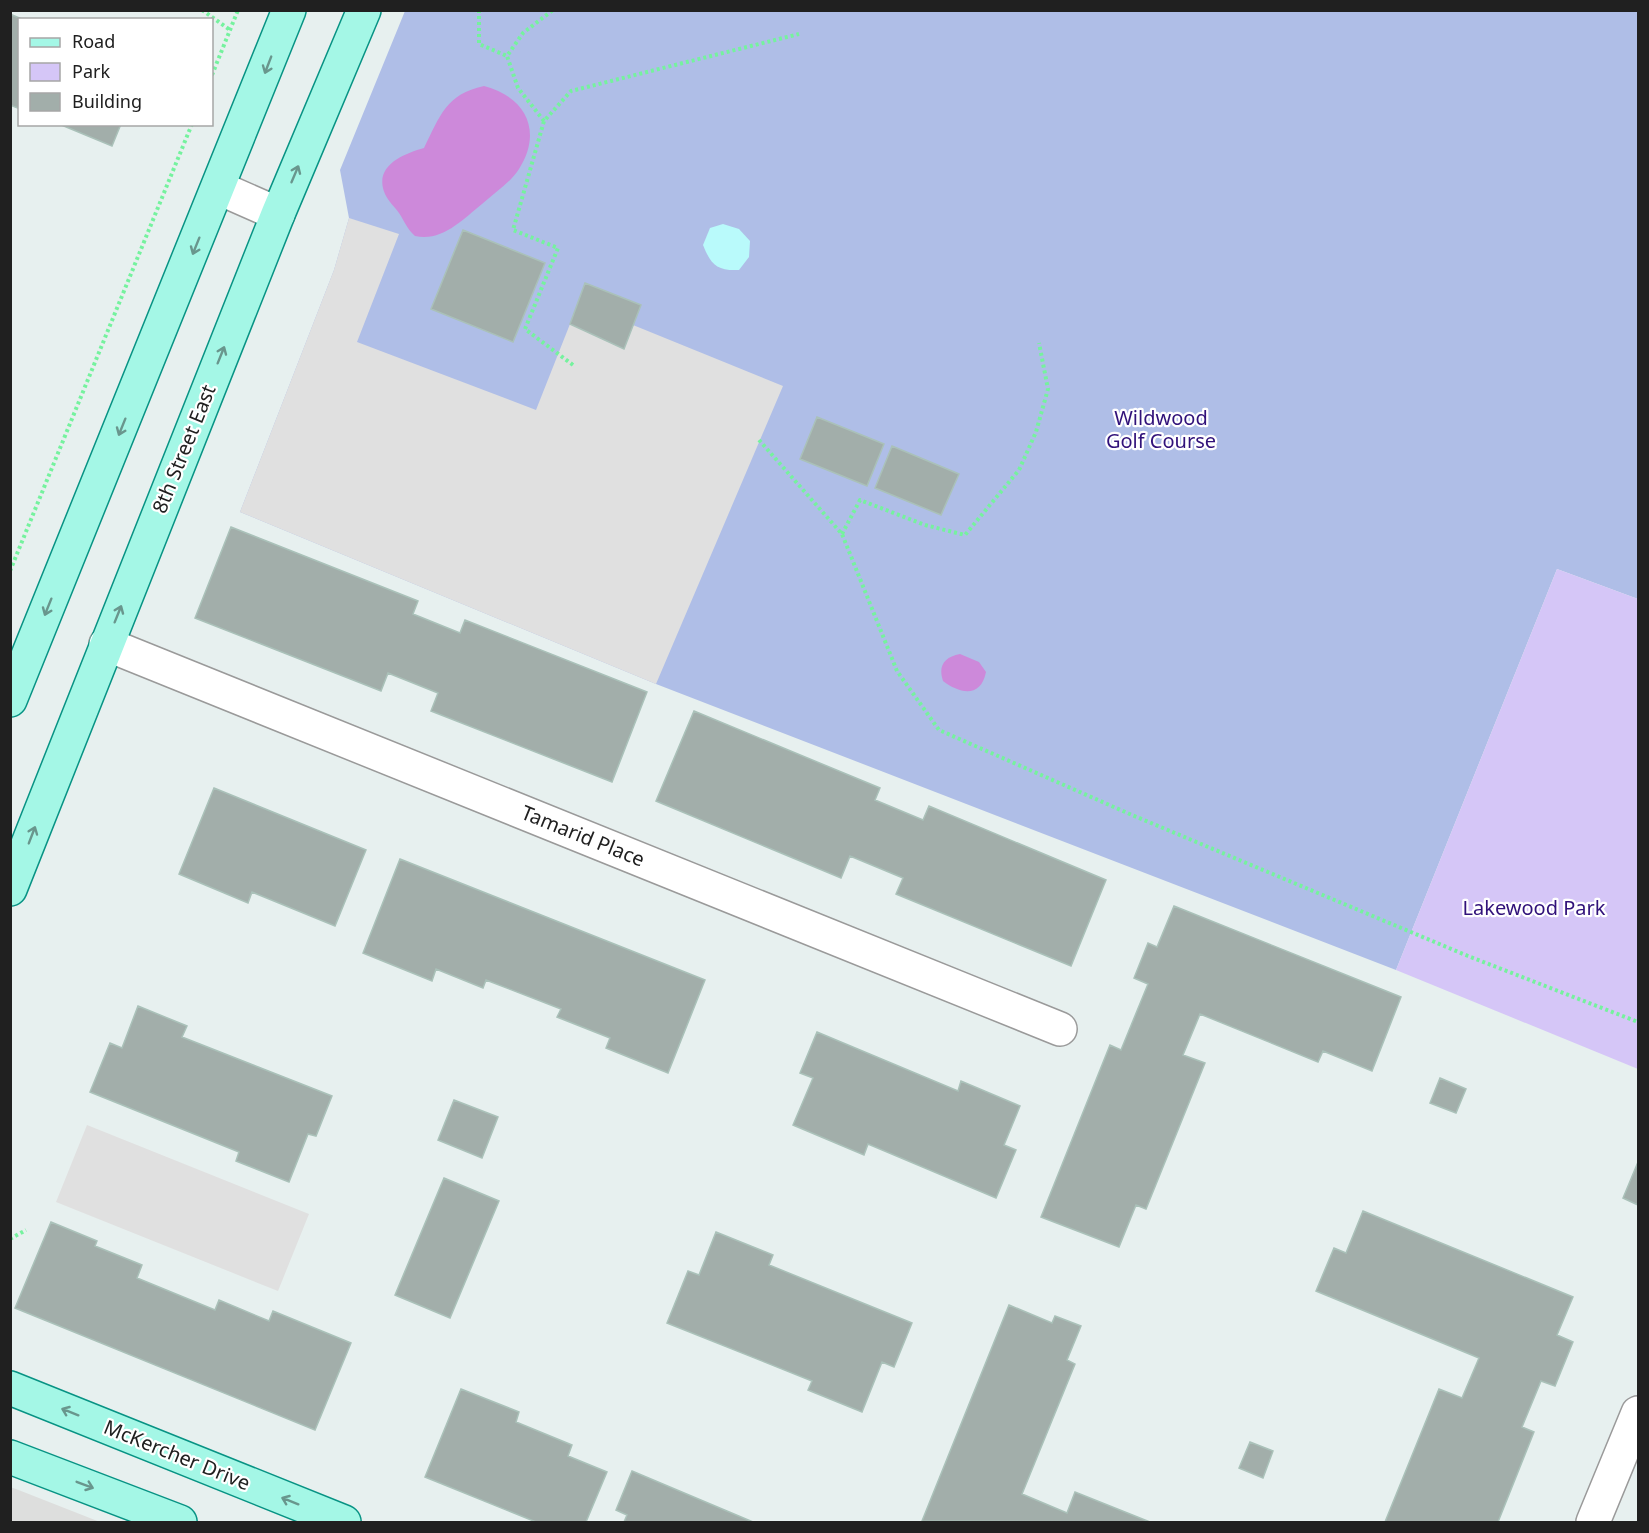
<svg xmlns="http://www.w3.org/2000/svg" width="1649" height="1533" font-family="'Noto Sans',sans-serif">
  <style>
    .residential { fill: #dddedd }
    .grass { fill: #afbee7 }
    .sand { fill: #b9fafb }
    .park { fill: #d5c6f7 }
    .pitch { fill: #cd89da }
    .parking { fill: #e0e0e0 }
    .building { fill: #a2aeaa; stroke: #aac1b9; stroke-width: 1.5 }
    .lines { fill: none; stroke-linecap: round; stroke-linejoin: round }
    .minor-casing { stroke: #9a9a9a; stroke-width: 36 }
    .major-casing { stroke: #089384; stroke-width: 36 }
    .path { stroke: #75f29e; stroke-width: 4; stroke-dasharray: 3 3; stroke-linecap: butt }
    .minor { stroke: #fff; stroke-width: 33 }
    .major { stroke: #a4f7e6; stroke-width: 33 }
    .oneway { stroke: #69968d }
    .labels { text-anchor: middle; stroke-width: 4.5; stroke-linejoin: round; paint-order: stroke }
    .park-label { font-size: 20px; fill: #31127a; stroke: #fff }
    .street-label { font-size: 20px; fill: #202020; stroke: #fff }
  </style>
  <rect width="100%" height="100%" fill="#e7f0ef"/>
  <path class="residential" d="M10 1487 16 1489 100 1522H11Z"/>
  <path class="grass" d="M405 11H1638V599L1557 569 1396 970 656 684 240 512 334 270 349 218 340 170Z"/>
  <path class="sand" d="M723 224 739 229 750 241 749 257 739 270C717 271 711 265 703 245L710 228Z"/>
  <path class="park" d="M1557 569 1638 599V1069L1396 970Z"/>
  <path class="pitch" d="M484 86C526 97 543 131 519 169 510 183 494 193 482 204 462 220 442 242 415 236 407 229 405 222 399 213 395 207 388 201 385 194 373 166 403 154 424 148 440 116 446 94 484 86Z
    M960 654 979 662 986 672C981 698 960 694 943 681 938 666 944 657 960 654Z"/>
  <path class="parking" d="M349 218 399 234 357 342 536 410 570 324 624 349 633 325 783 386 656 684 240 512 334 270Z
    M87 1125 309 1214 278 1291 56 1202Z"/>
  <path class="building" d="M10 14 24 20H20V109L10 105Z
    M59 124H121L112 146Z
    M463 230 545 263 513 342 431 309Z
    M585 283 641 305 624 349 570 324Z
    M817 417 884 444 867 486 800 459Z
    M892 446 959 474 941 515 875 488Z
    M231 527 418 601 413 614 460 633 465 620 647 692 612 782 431 711 438 693 388 673 381 691 195 618Z
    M694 711 880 788 875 800 923 820 929 806 1106 880 1071 966 896 894 903 878 850 856 841 878 656 801Z
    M214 788 366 850 335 926 252 892 248 903 179 874Z
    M400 859 705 980 668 1073 606 1048 610 1038 557 1017 561 1009 486 980 483 988 436 969 432 981 363 953Z
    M1174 906 1401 997 1372 1071 1323 1051 1318 1062 1200 1014 1183 1055 1205 1063 1146 1209 1136 1205 1119 1247 1041 1217 1110 1045 1121 1050 1148 984 1134 978 1148 943 1157 947Z
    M138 1006 187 1026 182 1037 332 1096 316 1136 308 1134 289 1182 236 1161 239 1152 90 1092 110 1043 122 1048Z
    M817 1032 958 1091 961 1081 1020 1106 1004 1145 1016 1150 996 1198 868 1144 864 1155 793 1125 813 1078 800 1073Z
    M1440 1078 1466 1089 1456 1113 1430 1103Z
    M454 1100 498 1117 482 1158 438 1140Z
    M1638 1162V1205L1623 1198Z
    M444 1178 499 1201 450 1318 395 1295Z
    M1363 1211 1573 1297 1557 1335 1573 1342 1555 1386 1541 1381 1522 1427 1534 1432 1498 1522H1385L1439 1389 1462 1398 1479 1358 1316 1291 1334 1248 1346 1253Z
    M51 1222 97 1241 95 1246 142 1265 137 1278 215 1310 219 1300 269 1321 273 1311 351 1343 315 1430 15 1308Z
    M716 1232 773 1255 769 1265 912 1323 894 1367 882 1362 862 1412 808 1390 812 1381 667 1323 688 1271 699 1275Z
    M1009 1305 1052 1323 1055 1316 1081 1326 1067 1360 1075 1364 1022 1494 1067 1513 1075 1492 1150 1522 922 1521Z
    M461 1389 519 1412 516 1422 572 1445 568 1456 607 1472 586 1522H536L425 1477Z
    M1250 1442 1273 1451 1263 1478 1239 1468Z
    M632 1471 753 1522H624L627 1515 616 1510Z"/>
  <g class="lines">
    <defs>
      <path id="minor" d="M219 188 278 214
        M106 644 1060 1029
        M1593 1522 1638 1413"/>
      <path id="major" d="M10 700 289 10
        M10 889 278 214 364 10
        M10 1388 344 1522
        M10 1457 180 1522"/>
    </defs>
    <use href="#minor" class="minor-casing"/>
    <use href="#major" class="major-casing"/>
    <path class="path" d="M202 10 230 30
      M479 10V44L507 56
      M212 75 238 10
      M544 121 518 88 507 56 523 33 553 10
      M573 365 525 329 558 248 513 230 544 121 571 91 799 34
      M759 440 842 534 897 671 939 730 1132 815 1468 956 1638 1022
      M842 534 860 500 925 525 965 535 1019 470 1036 432 1048 389 1039 343
      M10 571 192 124
      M10 1239 26 1230"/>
    <use href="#minor" class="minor"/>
    <use href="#major" class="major"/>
  </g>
  <defs><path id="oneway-shaft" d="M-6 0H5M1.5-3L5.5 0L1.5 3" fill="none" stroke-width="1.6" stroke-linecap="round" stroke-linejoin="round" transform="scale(1.5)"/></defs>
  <g class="oneway">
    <use href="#oneway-shaft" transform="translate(268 65) rotate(111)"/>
    <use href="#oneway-shaft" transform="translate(295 174) rotate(-67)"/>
    <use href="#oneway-shaft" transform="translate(196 246) rotate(112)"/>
    <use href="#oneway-shaft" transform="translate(221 355) rotate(-68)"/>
    <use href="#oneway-shaft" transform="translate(122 427) rotate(112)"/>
    <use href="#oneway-shaft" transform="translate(48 607) rotate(112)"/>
    <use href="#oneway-shaft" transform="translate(118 614) rotate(-68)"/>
    <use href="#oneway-shaft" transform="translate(32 835) rotate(-69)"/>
    <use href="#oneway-shaft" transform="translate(70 1412) rotate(-158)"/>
    <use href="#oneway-shaft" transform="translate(85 1485) rotate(21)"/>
    <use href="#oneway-shaft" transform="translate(290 1501) rotate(-158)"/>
  </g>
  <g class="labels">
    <g class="park-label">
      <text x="1161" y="425">Wildwood<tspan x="1161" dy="23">Golf Course</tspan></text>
      <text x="1534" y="915">Lakewood Park</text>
    </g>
    <g class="street-label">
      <text transform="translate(184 449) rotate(-68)" y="7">8th Street East</text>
      <text transform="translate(583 836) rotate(22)" y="7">Tamarid Place</text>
      <text transform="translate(177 1455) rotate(22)" y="7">McKercher Drive</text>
    </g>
  </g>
  <rect width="1649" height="1533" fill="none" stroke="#202020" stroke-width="24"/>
  <rect x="18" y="18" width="195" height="108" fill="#ffffff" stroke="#a6a6a6" stroke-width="1.5"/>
  <rect x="30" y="38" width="30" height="9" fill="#a4f7e6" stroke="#a6a6a6" stroke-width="1.5"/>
  <text x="72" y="48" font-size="18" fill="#202020">Road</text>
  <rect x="30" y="63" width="30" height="18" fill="#d5c6f7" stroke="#a6a6a6" stroke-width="1.5"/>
  <text x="72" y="78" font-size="18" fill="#202020">Park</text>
  <rect x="30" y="93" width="30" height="18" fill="#a2aeaa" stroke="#a6a6a6" stroke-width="1.5"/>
  <text x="72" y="108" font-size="18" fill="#202020">Building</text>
</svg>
